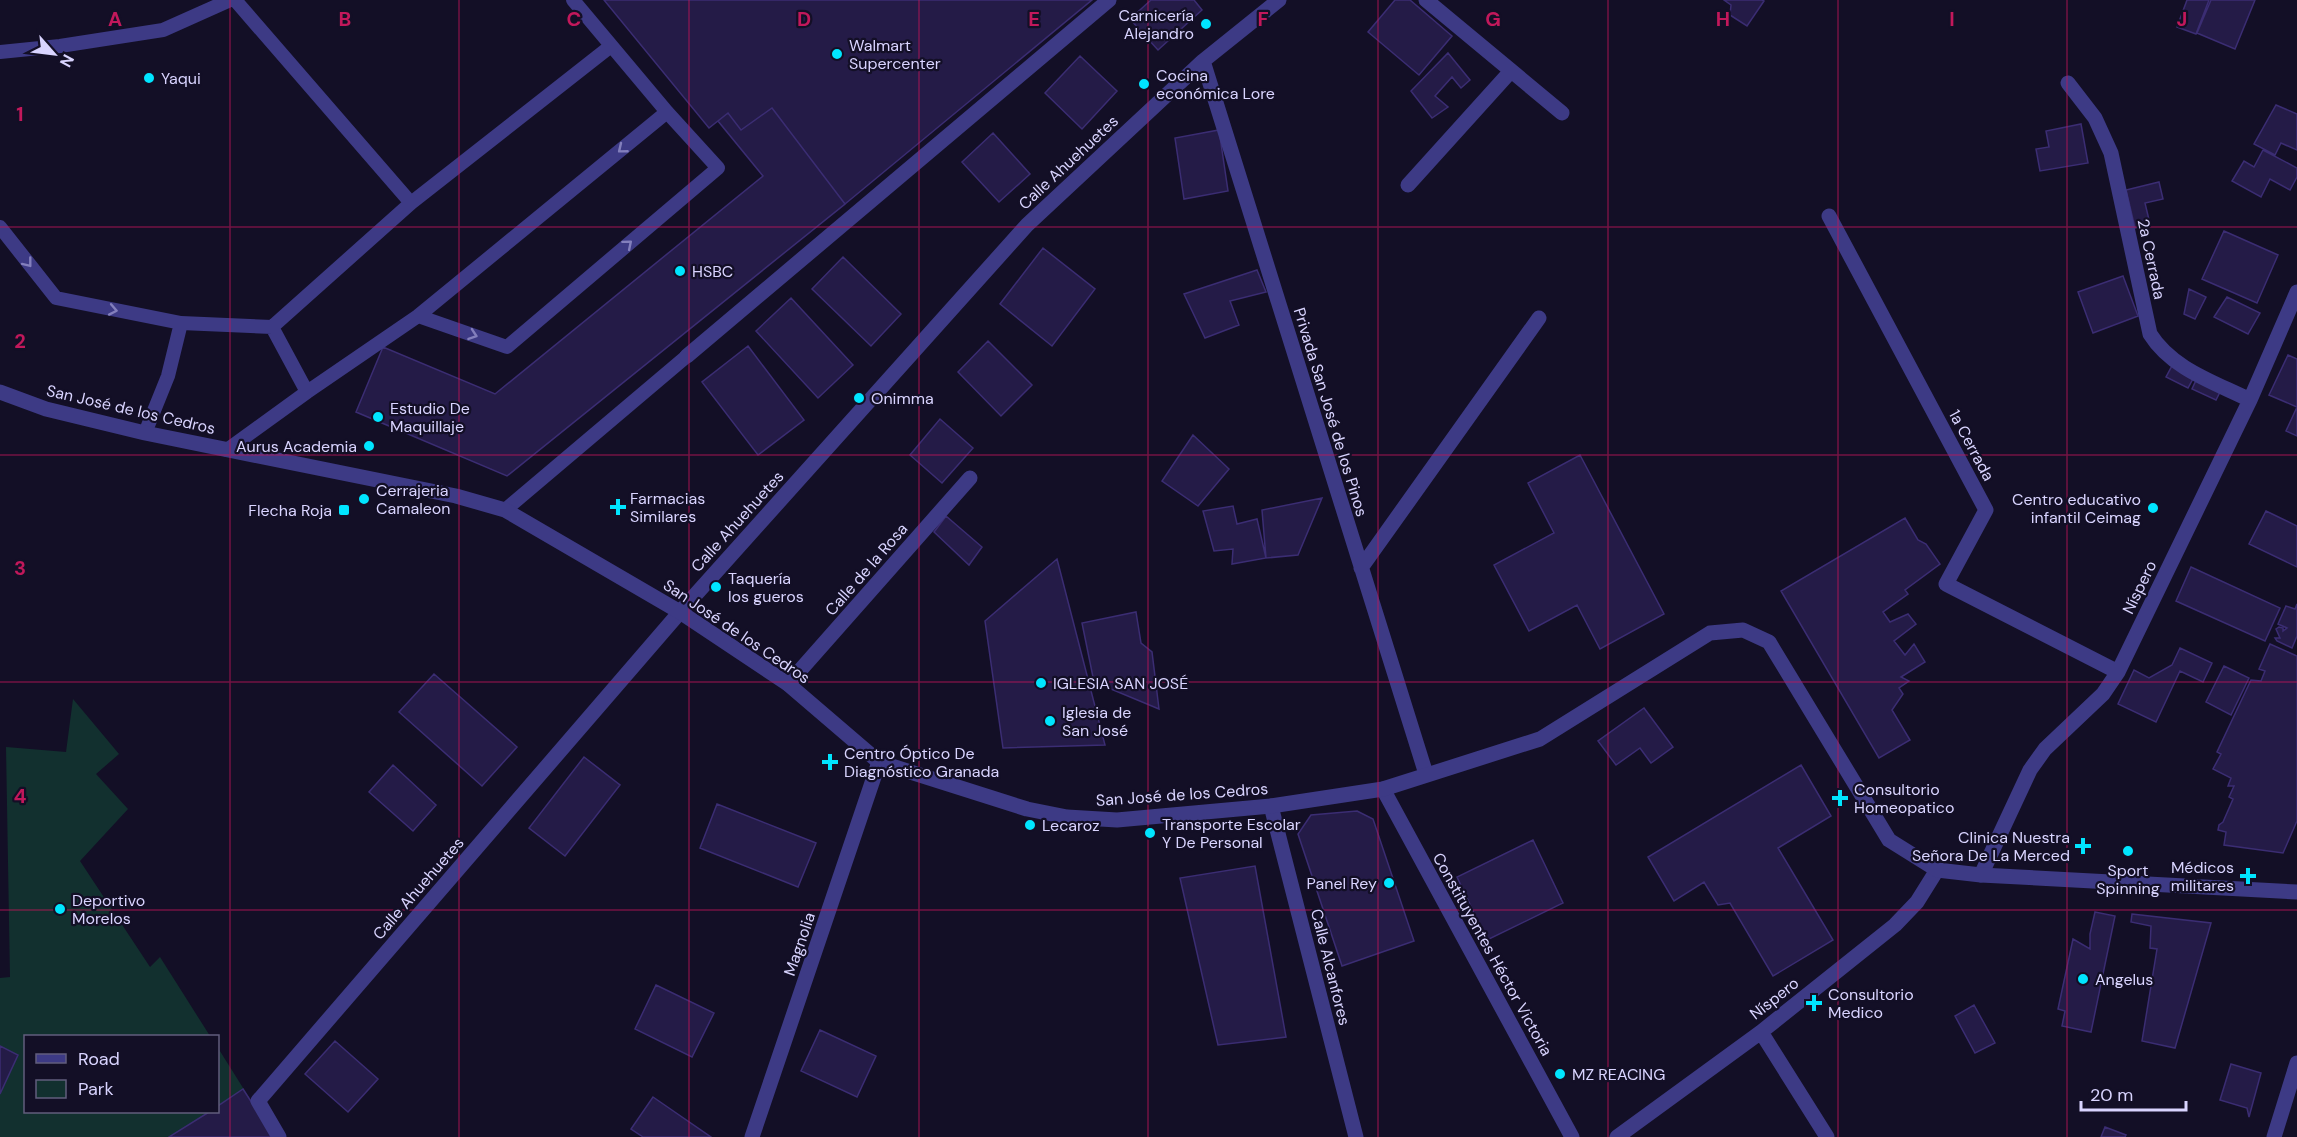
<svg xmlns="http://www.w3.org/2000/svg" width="2297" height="1137" font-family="'DM Sans',sans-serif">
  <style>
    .green { fill: #12302f }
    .building { fill: #241b47; stroke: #3b2d73; stroke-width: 1.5 }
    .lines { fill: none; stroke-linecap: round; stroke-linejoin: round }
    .service { stroke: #3d3a85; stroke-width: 14 }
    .minor { stroke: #3d3a85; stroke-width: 15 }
    .tertiary { stroke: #3d3a85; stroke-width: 15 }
    .oneway { stroke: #837fbc }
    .grid { fill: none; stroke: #c2185b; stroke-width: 1.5; stroke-opacity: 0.55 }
    .poi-dot { fill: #00e5ff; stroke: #130f26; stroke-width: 2 }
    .labels { text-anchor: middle; stroke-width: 4.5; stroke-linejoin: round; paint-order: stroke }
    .poi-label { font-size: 16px; fill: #d9d4ff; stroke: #130f26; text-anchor: start }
    .street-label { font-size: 16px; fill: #d9d4ff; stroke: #130f26 }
    .grid-label { font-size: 20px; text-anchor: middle; font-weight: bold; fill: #c2185b; stroke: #130f26; stroke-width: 4.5; stroke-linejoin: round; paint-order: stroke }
  </style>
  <rect width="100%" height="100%" fill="#130f26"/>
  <path class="green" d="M73 699 119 754 96 774 128 809 80 861 150 967 160 957 210 1036H26V1112H218V1048L274 1137H0V978L10 977 6 747 66 752Z"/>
  <path class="building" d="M604 0H1092L845 204 772 108 741 130 728 113 709 128Z
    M1151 0H1194L1202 10 1158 50 1130 19Z
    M1395 0H1410L1452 36 1419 75 1368 32Z
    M1724 0H1762L1764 1 1747 26 1730 15 1731 5Z
    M2187 0H2209L2196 34 2177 27Z
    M2211 0H2255L2235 49 2197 33Z
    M1448 53 1470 80 1461 88 1452 77 1435 96 1448 107 1432 118 1411 91Z
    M1080 56 1117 91 1082 129 1045 93Z
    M2276 105 2297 114V150L2281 143 2275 155 2254 144Z
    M772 108 845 204 507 476 356 412 383 347 495 394 763 176 718 121 728 113 741 130Z
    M2081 124 2088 163 2040 171 2036 149 2049 147 2046 131Z
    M1219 130 1228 191 1184 199 1175 138Z
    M993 133 1030 174 999 202 962 162Z
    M2263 150 2297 168V177L2290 190 2270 179 2261 197 2232 181 2244 161 2254 167Z
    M2159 182 2163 199 2145 203 2150 224 2135 228 2126 190Z
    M2224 231 2278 255 2257 303 2202 279Z
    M1043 248 1095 289 1052 346 1000 304Z
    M843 257 901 314 871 346 812 289Z
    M1257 270 1266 292 1230 301 1239 325 1205 338 1184 294Z
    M2123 276 2138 316 2093 333 2078 292Z
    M2189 289 2206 297 2195 319 2184 314Z
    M2227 297 2260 313 2248 334 2214 317Z
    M791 298 853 365 818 398 756 331Z
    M988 341 1032 385 1001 416 958 372Z
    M748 346 804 420 758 455 702 382Z
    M2288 355 2297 359V436L2286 431 2297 407 2269 395Z
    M2173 364 2195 375 2188 388 2166 377Z
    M2198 376 2222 388 2216 400 2192 389Z
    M940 419 973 448 942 483 910 455Z
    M1193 435 1229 469 1198 506 1162 481Z
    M1580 455 1664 614 1600 649 1577 605 1529 631 1494 565 1554 533 1528 483Z
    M1322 498 1298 555 1266 558 1262 510Z
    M1233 506 1237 524 1257 519 1266 558 1232 564 1233 549 1214 551 1203 511Z
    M2266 511 2297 526V567L2249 544Z
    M946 516 982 547 969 565 934 532Z
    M1905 518 1918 540 1926 544 1940 564 1905 590 1908 594 1883 612 1890 622 1908 614 1916 624 1894 641 1905 655 1914 644 1925 662 1901 677 1909 681 1899 688 1903 694 1892 710 1910 740 1879 758 1781 591Z
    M1057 559 1105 745 1003 748 985 621Z
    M2191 567 2280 608 2265 641 2176 601Z
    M2297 604V636L2292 648 2277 641 2275 638H2280L2276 629 2279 627 2283 628V631L2287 628 2278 624 2286 606 2295 609Z
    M1136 612 1141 643 1152 652 1159 709 1094 682 1082 623Z
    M2270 644 2297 656V821L2283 853 2224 845 2226 832 2218 830 2219 825 2223 822 2233 799 2229 797 2234 786H2228L2231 778 2213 769 2221 754 2217 752 2251 680 2261 681 2265 671 2259 669Z
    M2180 648 2212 663 2203 682 2180 671 2156 722 2118 704 2134 670 2149 678 2172 665Z
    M2224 666 2249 678 2231 715 2206 702Z
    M434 674 517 747 482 786 399 712Z
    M1644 708 1673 747 1651 763 1640 748 1616 765 1598 741Z
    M584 757 620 785 565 856 529 828Z
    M393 765 436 805 413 831 369 792Z
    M1801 765 1831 816 1778 848 1833 940 1773 976 1730 903 1718 905 1704 882 1674 901 1648 857Z
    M717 804 816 843 798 887 700 848Z
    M1357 811 1373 819 1414 941 1342 966 1298 834 1311 815Z
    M1533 840 1563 903 1487 940 1457 877Z
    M1255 866 1286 1037 1218 1045 1180 878Z
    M2095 912 2115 916 2091 1032 2062 1026 2065 1011 2058 1009 2073 939 2090 949V934Z
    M2132 914 2211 923 2175 1048 2142 1041 2157 949 2150 948 2151 926 2131 922Z
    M656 985 714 1013 692 1057 635 1029Z
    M1974 1005 1995 1043 1975 1053 1955 1016Z
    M820 1030 876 1056 857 1097 801 1071Z
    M335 1041 378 1079 348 1112 305 1074Z
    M0 1046 18 1055 0 1094Z
    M2231 1064 2261 1073 2249 1117 2247 1108 2220 1100Z
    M243 1089 274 1137H169L209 1112H218V1106Z
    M653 1097 711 1137H643L631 1129Z
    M2105 1127 2126 1135 2125 1137H2101Z"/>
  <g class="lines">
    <path class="service" d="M235 0 411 203
      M0 52 60 46 163 30 230 0
      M0 227 56 298 181 323 272 327 411 203 611 46
      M418 316 507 347 718 168 667 112 573 0
      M272 327 307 392
      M145 433 168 376 181 323
      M227 450 307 392 418 316 667 112
      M505 510 687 356"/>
    <path class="minor" d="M1426 0 1562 113
      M1203 61 1426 774
      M2068 83 2095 118 2111 153 2150 334C2172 369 2214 382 2250 400
      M1408 185 1511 71
      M1829 216 1986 510 1946 584 2118 672
      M687 356 1109 0
      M1361 568 1539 318
      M788 684 970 478
      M1383 789 1572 1137
      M1271 806 1356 1137
      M1981 875 2030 770 2045 749 2103 694 2118 672 2250 400 2297 292
      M1761 1032 1827 1137
      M279 1137 258 1101 680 612 1027 225 1203 61 1279 0
      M752 1137 879 762
      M1617 1137 1761 1032 1895 925 1917 902 1937 870
      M2274 1137 2297 1063"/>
    <path class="tertiary" d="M0 392 46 409 145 433 456 496 505 510 680 612 788 684 879 762 1027 809 1067 817 1117 820 1271 806 1383 789 1540 739 1710 633 1743 630 1769 642 1889 840 1937 870 1981 875 2297 892"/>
  </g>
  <defs><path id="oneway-chevron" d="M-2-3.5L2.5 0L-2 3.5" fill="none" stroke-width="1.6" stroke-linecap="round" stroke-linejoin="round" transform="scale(1.5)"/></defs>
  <g class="oneway">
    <use href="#oneway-chevron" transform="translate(622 149) rotate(141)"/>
    <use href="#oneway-chevron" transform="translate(628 244) rotate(-40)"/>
    <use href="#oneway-chevron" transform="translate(28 263) rotate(52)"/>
    <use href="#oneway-chevron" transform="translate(113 310) rotate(11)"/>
    <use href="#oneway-chevron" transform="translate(473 335) rotate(19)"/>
  </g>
  <path class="grid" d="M230 0V1137M459 0V1137M689 0V1137M919 0V1137M1148 0V1137M1378 0V1137M1608 0V1137M1838 0V1137M2067 0V1137M0 227H2297M0 455H2297M0 682H2297M0 910H2297"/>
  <g class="poi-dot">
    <circle cx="1206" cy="24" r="6"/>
    <circle cx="837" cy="54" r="6"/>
    <circle cx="149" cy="78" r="6"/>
    <circle cx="1144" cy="84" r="6"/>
    <circle cx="680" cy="271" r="6"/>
    <circle cx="859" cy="398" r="6"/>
    <circle cx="378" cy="417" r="6"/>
    <circle cx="369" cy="446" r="6"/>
    <circle cx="364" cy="499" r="6"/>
    <path d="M615 498h6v6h6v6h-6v6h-6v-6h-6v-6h6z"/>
    <circle cx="2153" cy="508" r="6"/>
    <rect x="338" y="504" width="12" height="12" rx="3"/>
    <circle cx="716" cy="587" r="6"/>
    <circle cx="1041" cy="683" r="6"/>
    <circle cx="1050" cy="721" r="6"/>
    <path d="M827 753h6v6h6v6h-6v6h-6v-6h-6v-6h6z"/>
    <path d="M1837 789h6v6h6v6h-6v6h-6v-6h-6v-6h6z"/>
    <circle cx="1030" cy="825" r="6"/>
    <circle cx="1150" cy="833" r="6"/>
    <path d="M2080 837h6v6h6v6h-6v6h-6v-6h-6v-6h6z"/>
    <circle cx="2128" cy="851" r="6"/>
    <path d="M2245 867h6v6h6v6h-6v6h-6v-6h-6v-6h6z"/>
    <circle cx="1389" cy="883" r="6"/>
    <circle cx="60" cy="909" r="6"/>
    <circle cx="2083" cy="979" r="6"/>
    <path d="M1811 994h6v6h6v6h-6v6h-6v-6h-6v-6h6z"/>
    <circle cx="1560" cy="1074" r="6"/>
  </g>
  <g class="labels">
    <g class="poi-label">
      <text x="1194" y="21" text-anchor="end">Carnicería<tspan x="1194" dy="18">Alejandro</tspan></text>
      <text x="849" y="51">Walmart<tspan x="849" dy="18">Supercenter</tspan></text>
      <text x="1156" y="81">Cocina<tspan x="1156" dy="18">económica Lore</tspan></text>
      <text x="161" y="84">Yaqui</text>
      <text x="692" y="277">HSBC</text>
      <text x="871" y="404">Onimma</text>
      <text x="390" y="414">Estudio De<tspan x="390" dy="18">Maquillaje</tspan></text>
      <text x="357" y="452" text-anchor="end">Aurus Academia</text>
      <text x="376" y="496">Cerrajeria<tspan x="376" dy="18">Camaleon</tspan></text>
      <text x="630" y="504">Farmacias<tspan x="630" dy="18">Similares</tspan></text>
      <text x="2141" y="505" text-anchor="end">Centro educativo<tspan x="2141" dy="18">infantil Ceimag</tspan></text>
      <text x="332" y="516" text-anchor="end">Flecha Roja</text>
      <text x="728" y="584">Taquería<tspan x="728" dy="18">los gueros</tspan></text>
      <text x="1053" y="689">IGLESIA SAN JOSÉ</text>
      <text x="1062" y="718">Iglesia de<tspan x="1062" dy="18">San José</tspan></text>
      <text x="844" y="759">Centro Óptico De<tspan x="844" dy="18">Diagnóstico Granada</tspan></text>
      <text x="1854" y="795">Consultorio<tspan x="1854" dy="18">Homeopatico</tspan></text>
      <text x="1162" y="830">Transporte Escolar<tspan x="1162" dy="18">Y De Personal</tspan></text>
      <text x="1042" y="831">Lecaroz</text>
      <text x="2070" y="843" text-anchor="end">Clinica Nuestra<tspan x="2070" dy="18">Señora De La Merced</tspan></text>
      <text x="2234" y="873" text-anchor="end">Médicos<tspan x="2234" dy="18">militares</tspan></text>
      <text x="2128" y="876" text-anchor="middle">Sport<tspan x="2128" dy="18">Spinning</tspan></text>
      <text x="1377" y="889" text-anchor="end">Panel Rey</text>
      <text x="72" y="906">Deportivo<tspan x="72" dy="18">Morelos</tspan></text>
      <text x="2095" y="985">Angelus</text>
      <text x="1828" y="1000">Consultorio<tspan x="1828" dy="18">Medico</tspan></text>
      <text x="1572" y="1080">MZ REACING</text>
    </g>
    <g class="street-label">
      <text transform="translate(1068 162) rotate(-43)" y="6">Calle Ahuehuetes</text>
      <text transform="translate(2152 259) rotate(78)" y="6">2a Cerrada</text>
      <text transform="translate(131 409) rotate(13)" y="6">San José de los Cedros</text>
      <text transform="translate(1331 412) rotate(73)" y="6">Privada San José de los Pinos</text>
      <text transform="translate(1972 445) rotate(62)" y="6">1a Cerrada</text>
      <text transform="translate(737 521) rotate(-48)" y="6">Calle Ahuehuetes</text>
      <text transform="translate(866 569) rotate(-49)" y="6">Calle de la Rosa</text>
      <text transform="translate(2139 587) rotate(-64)" y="6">Níspero</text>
      <text transform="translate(737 631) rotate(34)" y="6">San José de los Cedros</text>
      <text transform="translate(1182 794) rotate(-4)" y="6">San José de los Cedros</text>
      <text transform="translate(418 888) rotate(-49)" y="6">Calle Ahuehuetes</text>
      <text transform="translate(799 944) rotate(-71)" y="6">Magnolia</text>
      <text transform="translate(1493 954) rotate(61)" y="6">Constituyentes Héctor Victoria</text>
      <text transform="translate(1331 967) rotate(76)" y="6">Calle Alcanfores</text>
      <text transform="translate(1774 998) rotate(-38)" y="6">Níspero</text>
    </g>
  </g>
  <g class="grid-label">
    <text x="115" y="26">A</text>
    <text x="345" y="26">B</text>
    <text x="574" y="26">C</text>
    <text x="804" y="26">D</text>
    <text x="1034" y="26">E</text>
    <text x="1263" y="26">F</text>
    <text x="1493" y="26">G</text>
    <text x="1723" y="26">H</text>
    <text x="1952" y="26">I</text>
    <text x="2182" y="26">J</text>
    <text x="20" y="121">1</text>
    <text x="20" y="348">2</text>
    <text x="20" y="575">3</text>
    <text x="20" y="803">4</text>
  </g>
  <rect x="24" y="1035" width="195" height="78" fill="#130f26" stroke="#625e7d" stroke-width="1.5"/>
  <rect x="36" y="1054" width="30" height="9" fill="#3d3a85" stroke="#625e7d" stroke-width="1.5"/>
  <text x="78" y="1065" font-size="18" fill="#d9d4ff">Road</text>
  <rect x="36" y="1080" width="30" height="18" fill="#12302f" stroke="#625e7d" stroke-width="1.5"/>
  <text x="78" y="1095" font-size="18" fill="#d9d4ff">Park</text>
  <g transform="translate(54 54) rotate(118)" stroke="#130f26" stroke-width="4.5" paint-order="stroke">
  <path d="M0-4.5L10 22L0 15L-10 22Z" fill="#d9d4ff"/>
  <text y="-9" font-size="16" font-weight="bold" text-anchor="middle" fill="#d9d4ff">N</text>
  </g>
  <path d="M2081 1101v9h105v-9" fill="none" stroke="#d9d4ff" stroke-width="3"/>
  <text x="2090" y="1101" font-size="18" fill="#d9d4ff" stroke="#130f26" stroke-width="4.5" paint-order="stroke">20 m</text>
</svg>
